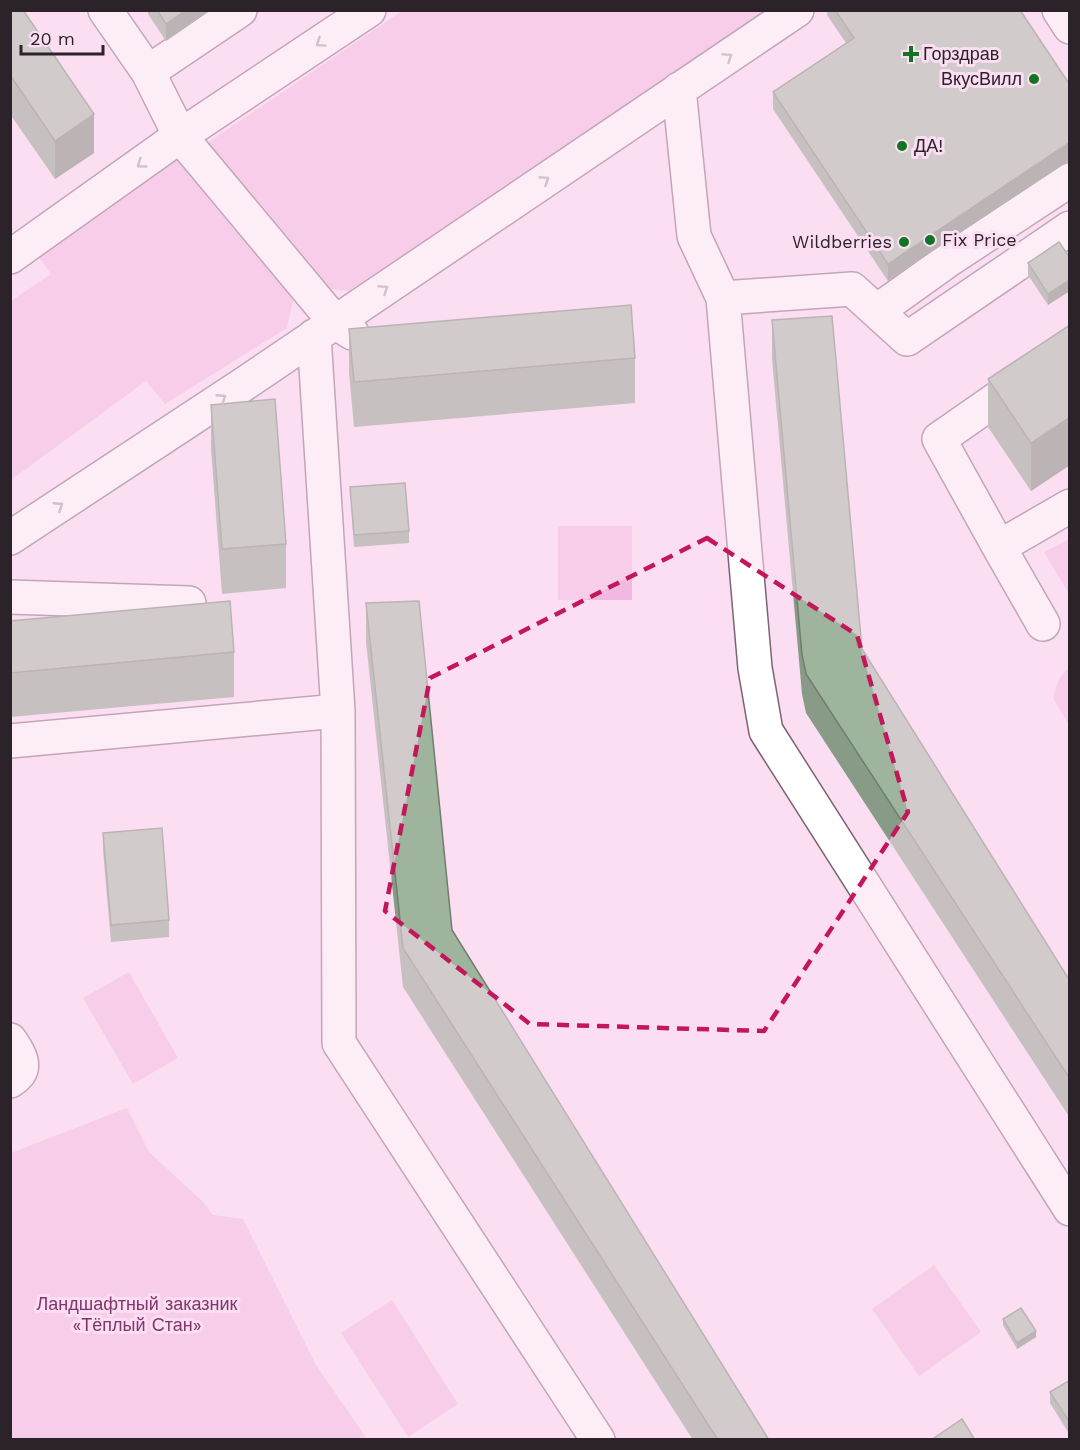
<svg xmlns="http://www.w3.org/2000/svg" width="1080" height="1450" font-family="'Work Sans',sans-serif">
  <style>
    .green { fill: #f1b9df }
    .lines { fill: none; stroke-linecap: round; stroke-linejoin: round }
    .minor-casing { stroke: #7c6373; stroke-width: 36 }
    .minor { stroke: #fff; stroke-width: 33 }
    .wall { fill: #889b87 }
    .shaded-wall { fill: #6f7e6e }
    .building { fill: #9eb49d; stroke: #6f7e6e; stroke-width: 1.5 }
    .oneway { stroke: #a09c9f }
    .marked { fill: none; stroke: #c2185b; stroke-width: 4.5; stroke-dasharray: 12 8; stroke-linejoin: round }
    .poi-dot { fill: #137423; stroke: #fbdef1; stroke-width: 2 }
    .labels { text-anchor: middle; stroke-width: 6; stroke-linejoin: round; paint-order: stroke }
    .poi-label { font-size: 18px; fill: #2c2229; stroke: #fbdef1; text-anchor: start }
    .park-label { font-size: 18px; fill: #80366c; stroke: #fbdef1 }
  </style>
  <rect width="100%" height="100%" fill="#fbdef1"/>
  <path class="green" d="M402 11H767L349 291 322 288 206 144Z
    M176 153 294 296 287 328 165 404 146 381 11 480V301L51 274 36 253Z
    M558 526H632V600H558Z
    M1069 539V594L1044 552Z
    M1069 668V725L1053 698C1056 686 1059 675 1069 668Z
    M129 972 178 1058 133 1084 83 998Z
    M127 1108 149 1152 202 1201 213 1215 243 1219 316 1365 367 1439H11V1153Z
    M934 1265 981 1332 919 1376 872 1309Z
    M392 1300 458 1404 408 1437 341 1333Z"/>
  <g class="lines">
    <defs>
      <path id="minor" d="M105 10 148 72 180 136 335 322 352 333
        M1059 10 1070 27
        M148 72 240 10
        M679 89 694 236 723 298 755 668 766 731 1070 1209
        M10 257 180 136 369 10
        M723 298 852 289 907 339 1070 228
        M877 311 947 261 1070 180
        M314 336 338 711 339 1043 598 1440
        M1070 348 939 439 999 547 1070 506
        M10 538 247 382 797 10
        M999 547 1043 624
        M10 597 189 603
        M10 741 338 711
        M10 1040C20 1055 30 1069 10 1081"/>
    </defs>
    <use href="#minor" class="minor-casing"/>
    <use href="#minor" class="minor"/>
  </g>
  <path class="wall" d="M10 10 94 153 55 179 10 114Z
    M148 10H211L166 41 148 14Z
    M827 10H1020L888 281 773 109V92L846 43 827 15Z
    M1059 242 1048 305 1028 275V263Z
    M772 320 862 649 1070 981V1118L806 713 802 694 772 359Z
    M1070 325V465L1031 491 988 427V379Z
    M349 329 635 358V403L354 427 349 373Z
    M211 405 286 544V588L222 594 211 449Z
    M350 487 409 531V543L354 547Z
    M366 603 452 930 769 1440H693L403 987 366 642Z
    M10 621 234 652V697L10 717Z
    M103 833 169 920V937L111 942 103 850Z
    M1003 1319 1036 1337 1017 1349 1003 1325Z
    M1070 1380V1435L1050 1403V1392Z"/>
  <path class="shaded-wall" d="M186 10H211L166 41V24Z
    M94 114V153L55 179V141Z
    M1070 142V160L888 281V264Z
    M1070 280V291L1048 305V294Z
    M1070 417V465L1031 491V443Z
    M1036 1331V1337L1017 1349V1343Z"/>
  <path class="building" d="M10 10H23L94 114 55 141 10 75Z
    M157 10H186L166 24Z
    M835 10H1020L1070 85V142L888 264 773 92 854 38Z
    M1059 242 1070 258V280L1048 294 1028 263Z
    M631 305 635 358 354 382 349 329Z
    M832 316 862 649 1070 981V1079L806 674 802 655 772 320Z
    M1070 325V417L1031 443 988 379Z
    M275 399 286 544 222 549 211 405Z
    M405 483 409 531 354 535 350 487Z
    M230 601 234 652 10 673V621Z
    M419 601 452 930 769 1440H718L403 948 366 603Z
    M162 828 169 920 111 925 103 833Z
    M1021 1308 1036 1331 1017 1343 1003 1319Z
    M1070 1380V1423L1050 1392Z
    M962 1419 975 1440H931Z"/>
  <defs><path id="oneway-chevron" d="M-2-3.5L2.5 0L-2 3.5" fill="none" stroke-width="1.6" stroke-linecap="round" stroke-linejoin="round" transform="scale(1.5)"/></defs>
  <g class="oneway">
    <use href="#oneway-chevron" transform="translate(320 43) rotate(146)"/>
    <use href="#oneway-chevron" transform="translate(728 57) rotate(-34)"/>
    <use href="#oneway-chevron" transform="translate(141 164) rotate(144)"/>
    <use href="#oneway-chevron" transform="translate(545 180) rotate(-34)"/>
    <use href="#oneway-chevron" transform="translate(384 289) rotate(-34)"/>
    <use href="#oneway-chevron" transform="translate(222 398) rotate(-33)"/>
    <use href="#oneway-chevron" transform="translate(59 506) rotate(-33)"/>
  </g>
  <path d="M0 0H1080V1450H0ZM707 538 857 635 908 812 764 1031 530 1024 385 911 430 678Z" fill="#fbdef1" fill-opacity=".55" fill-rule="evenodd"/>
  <path class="marked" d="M707 538 857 635 908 812 764 1031 530 1024 385 911 430 678Z"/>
  <g class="poi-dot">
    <path d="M908 45h6v6h6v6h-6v6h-6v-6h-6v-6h6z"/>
    <circle cx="1034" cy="79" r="6"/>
    <circle cx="902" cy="146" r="6"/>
    <circle cx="930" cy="240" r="6"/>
    <circle cx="904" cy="242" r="6"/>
  </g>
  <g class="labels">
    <g class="poi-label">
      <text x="923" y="60">Горздрав</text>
      <text x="1022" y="85" text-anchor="end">ВкусВилл</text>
      <text x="914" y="152">ДА!</text>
      <text x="942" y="246">Fix Price</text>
      <text x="892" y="248" text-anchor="end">Wildberries</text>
    </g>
    <g class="park-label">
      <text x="137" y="1310">Ландшафтный заказник<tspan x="137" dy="21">«Тёплый Стан»</tspan></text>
    </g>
  </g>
  <rect width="1080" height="1450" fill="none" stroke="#2c2229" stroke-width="24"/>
  <path d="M21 45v9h82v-9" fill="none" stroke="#2c2229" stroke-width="3"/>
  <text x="30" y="45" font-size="18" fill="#2c2229" stroke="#fbdef1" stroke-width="4.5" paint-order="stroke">20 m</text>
</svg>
